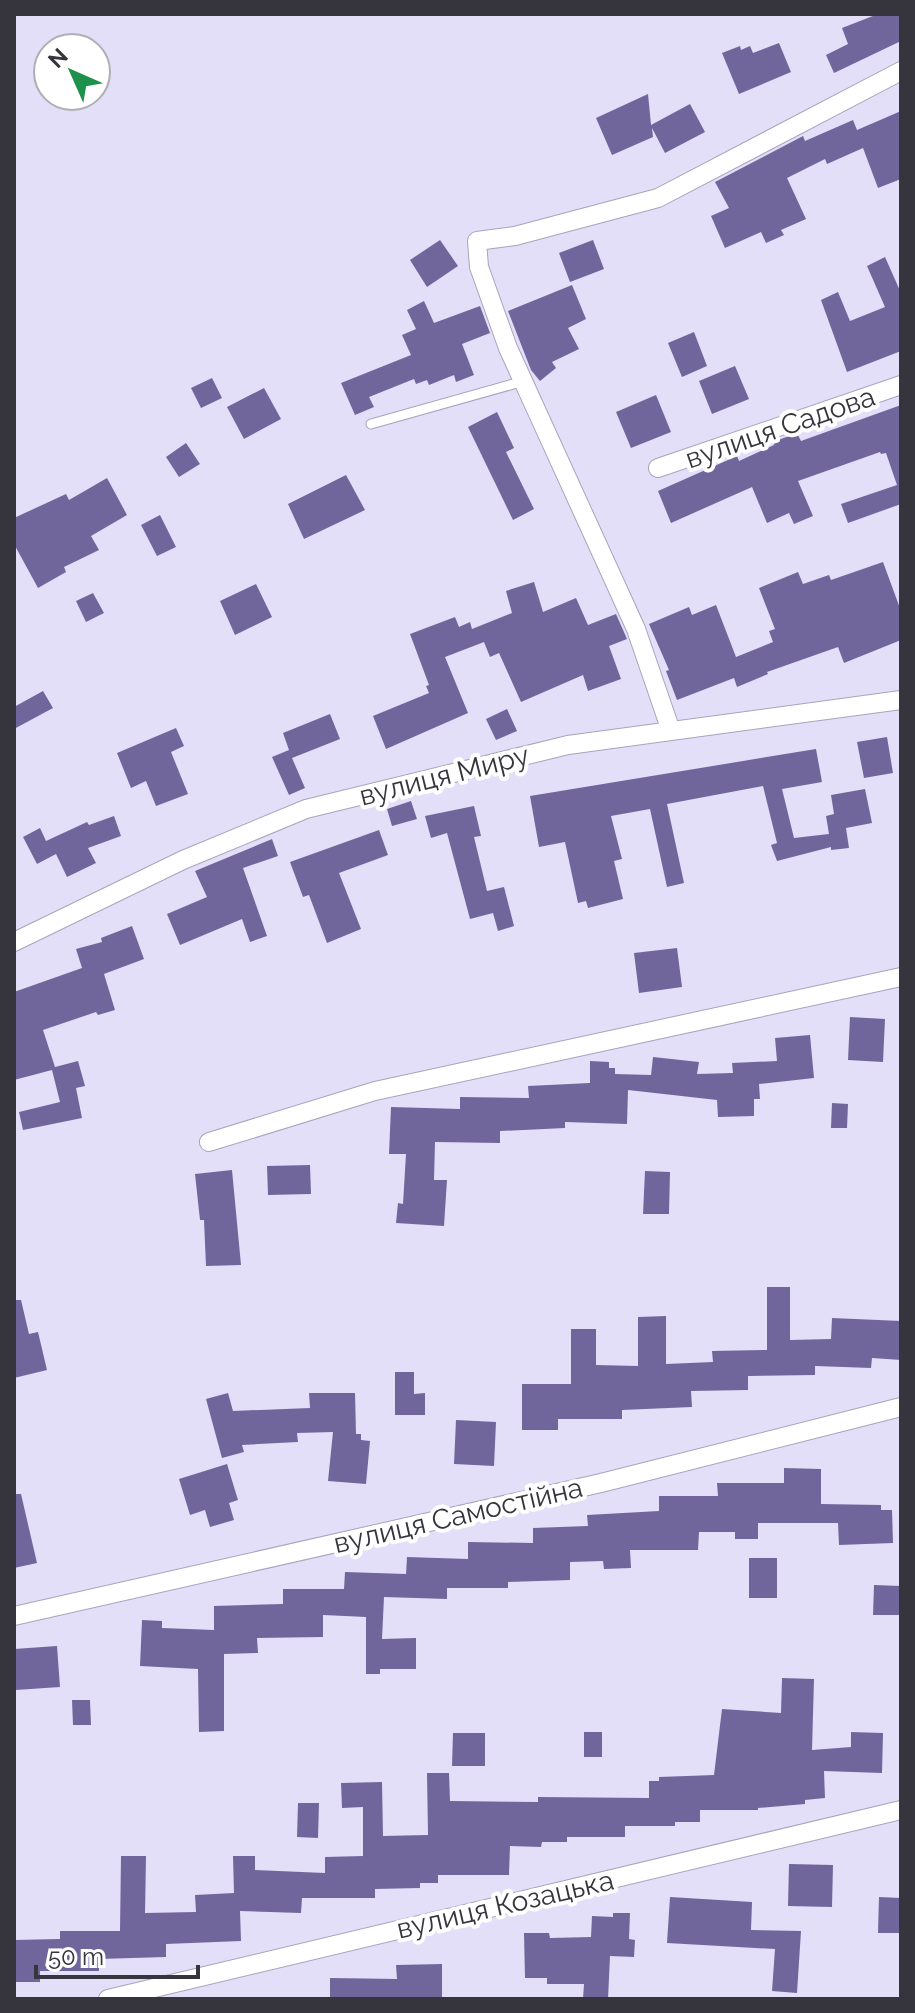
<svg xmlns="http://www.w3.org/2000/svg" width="915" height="2013" font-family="Raleway,sans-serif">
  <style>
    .building { fill: #71669c }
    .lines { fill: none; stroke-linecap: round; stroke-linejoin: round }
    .service-casing { stroke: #a8a4bc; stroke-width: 11 }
    .minor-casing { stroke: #a8a4bc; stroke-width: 20 }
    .service { stroke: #fff; stroke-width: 9 }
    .minor { stroke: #fff; stroke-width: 18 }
    .labels { text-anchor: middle; stroke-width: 8; stroke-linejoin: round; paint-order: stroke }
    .street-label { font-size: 28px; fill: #36353e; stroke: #fff }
  </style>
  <rect width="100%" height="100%" fill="#e3dff8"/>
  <path class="building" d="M878 14H901V41L834 73 826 55 848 44 842 28Z
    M779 43 791 72 739 94 722 53 740 46 741 50 750 46 753 53Z
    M648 94 651 125 690 104 705 132 665 153 652 128 653 137 612 155 596 118Z
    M901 111V179L878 188 863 148 827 164 825 159 787 178 806 219 781 230 784 235 766 243 761 232 725 248 711 216 729 208 715 182 803 136 805 141 853 120 857 130Z
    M440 240 458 266 427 287 410 260Z
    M593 240 604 269 570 282 559 253Z
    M885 257 901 293V351L847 372 821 300 838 292 850 321 885 307 867 266Z
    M572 285 586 319 568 328 579 349 552 362 556 368 540 381 531 370 508 311Z
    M424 301 434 323 480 306 490 333 462 344 474 375 456 382 454 375 429 385 427 380 416 384 414 379 369 397 374 407 355 415 341 383 411 355 402 335 416 329 407 310Z
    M694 332 707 366 682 377 668 343Z
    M735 366 749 399 712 414 699 381Z
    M212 378 222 398 201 408 191 388Z
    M264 388 281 419 244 439 227 407Z
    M656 395 671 432 631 448 616 412Z
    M901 405V504L848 523 841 504 897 485 886 453 881 454 880 452 798 481 813 516 794 524 789 513 767 523 752 487 671 523 658 491 737 456 739 461 774 445 773 442 797 433 801 441Z
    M497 412 514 448 506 452 534 509 513 520 468 427Z
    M186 443 200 464 179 477 166 457Z
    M346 475 365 510 304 539 288 504Z
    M107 478 127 515 91 536 99 550 64 567 66 572 38 588 14 544V518L66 494 69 500Z
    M160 515 176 547 157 556 141 525Z
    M883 562 901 611V640L844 663 838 647 767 672 768 674 737 687 734 678 677 700 666 671 669 670 649 624 689 607 692 615 716 605 736 657 773 642 769 631 775 629 759 588 798 572 803 584 829 575 831 580Z
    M534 582 543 612 576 598 588 625 616 614 627 639 609 646 621 679 588 691 583 675 521 702 499 653 490 657 484 642 445 657 468 713 386 749 373 716 429 693 426 686 429 685 410 634 455 617 459 627 470 622 472 629 512 613 506 591Z
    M256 584 272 617 235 635 220 601Z
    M93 593 104 613 86 622 76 601Z
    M43 691 53 708 14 729V707Z
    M507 709 517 731 496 740 486 719Z
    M330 714 340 739 292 758 305 788 289 795 272 757 289 750 283 733Z
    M176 728 184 746 171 752 188 794 156 806 146 781 131 788 117 753Z
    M887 737 893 773 864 778 857 742Z
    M816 749 822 782 782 789 794 838 829 834 826 816 834 814 831 795 865 789 872 823 846 828 849 848 831 850V847L777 861 771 845 777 843 763 786 667 804 684 883 667 887 650 809 611 816 622 859 614 861 623 899 588 908 586 901 578 903 565 842 539 847 530 796Z
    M411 801 417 819 392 826 387 809Z
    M474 806 481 836 474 837 487 891 504 887 514 926 498 931 493 913 470 919 447 833 431 838 425 816Z
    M114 816 121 836 88 848 96 863 67 877 56 854 37 864 23 837 40 828 46 841 87 822 89 825Z
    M379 830 388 855 339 873 361 929 327 943 309 895 303 897 290 862Z
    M272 839 278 856 243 868 267 936 250 942 242 919 180 945 167 914 207 897 195 871Z
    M132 926 144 959 104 974 115 1010 98 1015 96 1012 43 1030 55 1067 78 1061 85 1086 76 1088 82 1118 23 1130 19 1112 60 1102 52 1070 14 1080V992L82 968 76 949 102 942 101 938Z
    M677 948 682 987 639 993 634 953Z
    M850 1017 885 1019 883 1062 848 1060Z
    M810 1035 814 1078 759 1084 760 1099H754V1116L718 1117 717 1100 628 1090 627 1124 565 1122V1128L500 1131V1143L435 1142 434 1180H447L444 1226 396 1223 398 1203 403 1204 406 1154H389L391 1107 460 1109V1097L529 1098 528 1086 590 1083V1061L609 1062V1068H615V1074L651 1075 653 1057 699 1062 697 1074 733 1073 732 1063 777 1061 775 1038Z
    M832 1103 848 1104 847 1128H831Z
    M310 1165 311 1194 268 1195 267 1166Z
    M232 1170 241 1265 206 1266 204 1220H200L195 1174Z
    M645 1171 670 1172 669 1214H643Z
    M767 1287H790V1340L831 1339 832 1318 901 1321V1360L872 1358 871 1368 815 1366V1375L748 1376V1390L691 1391 692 1407 622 1410V1419H558V1430H522V1384H571V1329H596V1365L638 1366V1317L666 1316V1364L713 1362 712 1351 767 1350Z
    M14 1300H21L29 1334 38 1332 47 1370 14 1378Z
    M395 1372H414V1394L425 1393V1415H395Z
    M228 1393 233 1411 310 1408 309 1393H355L356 1434H361V1440L370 1441 366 1484 328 1481 333 1432 297 1433 298 1442 242 1445 244 1452 222 1458 206 1399Z
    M456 1420 496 1422 494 1466 454 1464Z
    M227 1464 238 1500 229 1503 234 1520 210 1527 205 1510 190 1515 179 1479Z
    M784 1468 821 1469V1504L881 1505V1510H892L893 1543 839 1545 838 1523H758V1539H735V1532H699L698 1550H630L631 1568 604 1569 603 1561 570 1562V1580L508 1582V1588H447V1599L384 1597 382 1639 416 1638V1669H380V1674H366V1617L323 1615V1637L257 1638 258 1653 224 1654V1731L199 1732 198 1669 140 1666 142 1620 162 1621V1628L214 1630V1606L283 1604V1589H344L345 1572 406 1574 407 1557 468 1559V1542L533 1543V1528L588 1526 587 1515 659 1511V1496H718L717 1483H784Z
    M14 1494H21L37 1563 14 1568Z
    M749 1558H777V1598H749Z
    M874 1585 901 1586V1615H873Z
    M57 1646 60 1687 16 1690 14 1649Z
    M782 1678 814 1679 812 1750 851 1747V1732L883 1733 882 1773 824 1771 825 1798 805 1800V1804L758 1808V1810H700V1822H675V1826H625V1837H567V1842H542L541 1847 510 1846 509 1875H438V1883H420V1888L375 1889V1898H302L301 1913 240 1911 241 1941 166 1944V1957L99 1959V1971H40V1982H14V1940L60 1939V1931H120L121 1856H146L145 1913 196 1912 195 1895 234 1893 233 1856H255V1870L325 1873V1857L363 1856V1807L342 1808 341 1783 382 1782 383 1836 428 1835 427 1773H449L450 1801 538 1802V1797L649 1798V1781H659V1777L714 1775 722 1709 781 1713Z
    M72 1700H90L91 1725H73Z
    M584 1732H602V1757H584Z
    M453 1733H485V1766H452Z
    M298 1803H319L318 1838 297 1837Z
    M789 1864 833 1865 832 1907 788 1906Z
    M670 1897 752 1902 751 1930 801 1931 797 1993 772 1991 775 1949 667 1943Z
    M879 1897 901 1898V1933H878Z
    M613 1913H630L629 1939 635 1940 634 1957 610 1956 608 1999H583L584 1984H547V1978H525L524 1933H549L550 1938 591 1937 592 1916 613 1917Z
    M442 1964V1999H330V1978L397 1979 396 1965Z"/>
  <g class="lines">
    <defs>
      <path id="service" d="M371 424 524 381"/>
      <path id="minor" d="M658 468 901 385
        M671 731 636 629 508 348 479 267 477 241 515 236 658 198 901 71
        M14 942 183 860 306 809 568 745 901 700
        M209 1142 375 1091 901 977
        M14 1616 601 1483 901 1407
        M108 1999 901 1810"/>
    </defs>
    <use href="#service" class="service-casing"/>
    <use href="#minor" class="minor-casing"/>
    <use href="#service" class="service"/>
    <use href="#minor" class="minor"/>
  </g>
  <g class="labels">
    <g class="street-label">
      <text transform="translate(780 427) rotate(-19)" y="10">вулиця Садова</text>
      <text transform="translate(444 775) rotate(-14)" y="10">вулиця Миру</text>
      <text transform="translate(458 1515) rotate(-13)" y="10">вулиця Самостійна</text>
      <text transform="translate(505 1904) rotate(-13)" y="10">вулиця Козацька</text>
    </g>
  </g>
  <rect width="915" height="2013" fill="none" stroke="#36353e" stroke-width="32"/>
  <g transform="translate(72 72) rotate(315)"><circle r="38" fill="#ffffff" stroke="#afaeb2" stroke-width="2"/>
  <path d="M0-6L14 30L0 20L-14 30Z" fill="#1e914c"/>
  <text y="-12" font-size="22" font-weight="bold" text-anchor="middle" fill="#36353e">N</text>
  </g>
  <path d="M36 1965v12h162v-12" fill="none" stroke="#36353e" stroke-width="4"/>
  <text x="48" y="1965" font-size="24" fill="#36353e" stroke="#ffffff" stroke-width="6" paint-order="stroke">50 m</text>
</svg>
